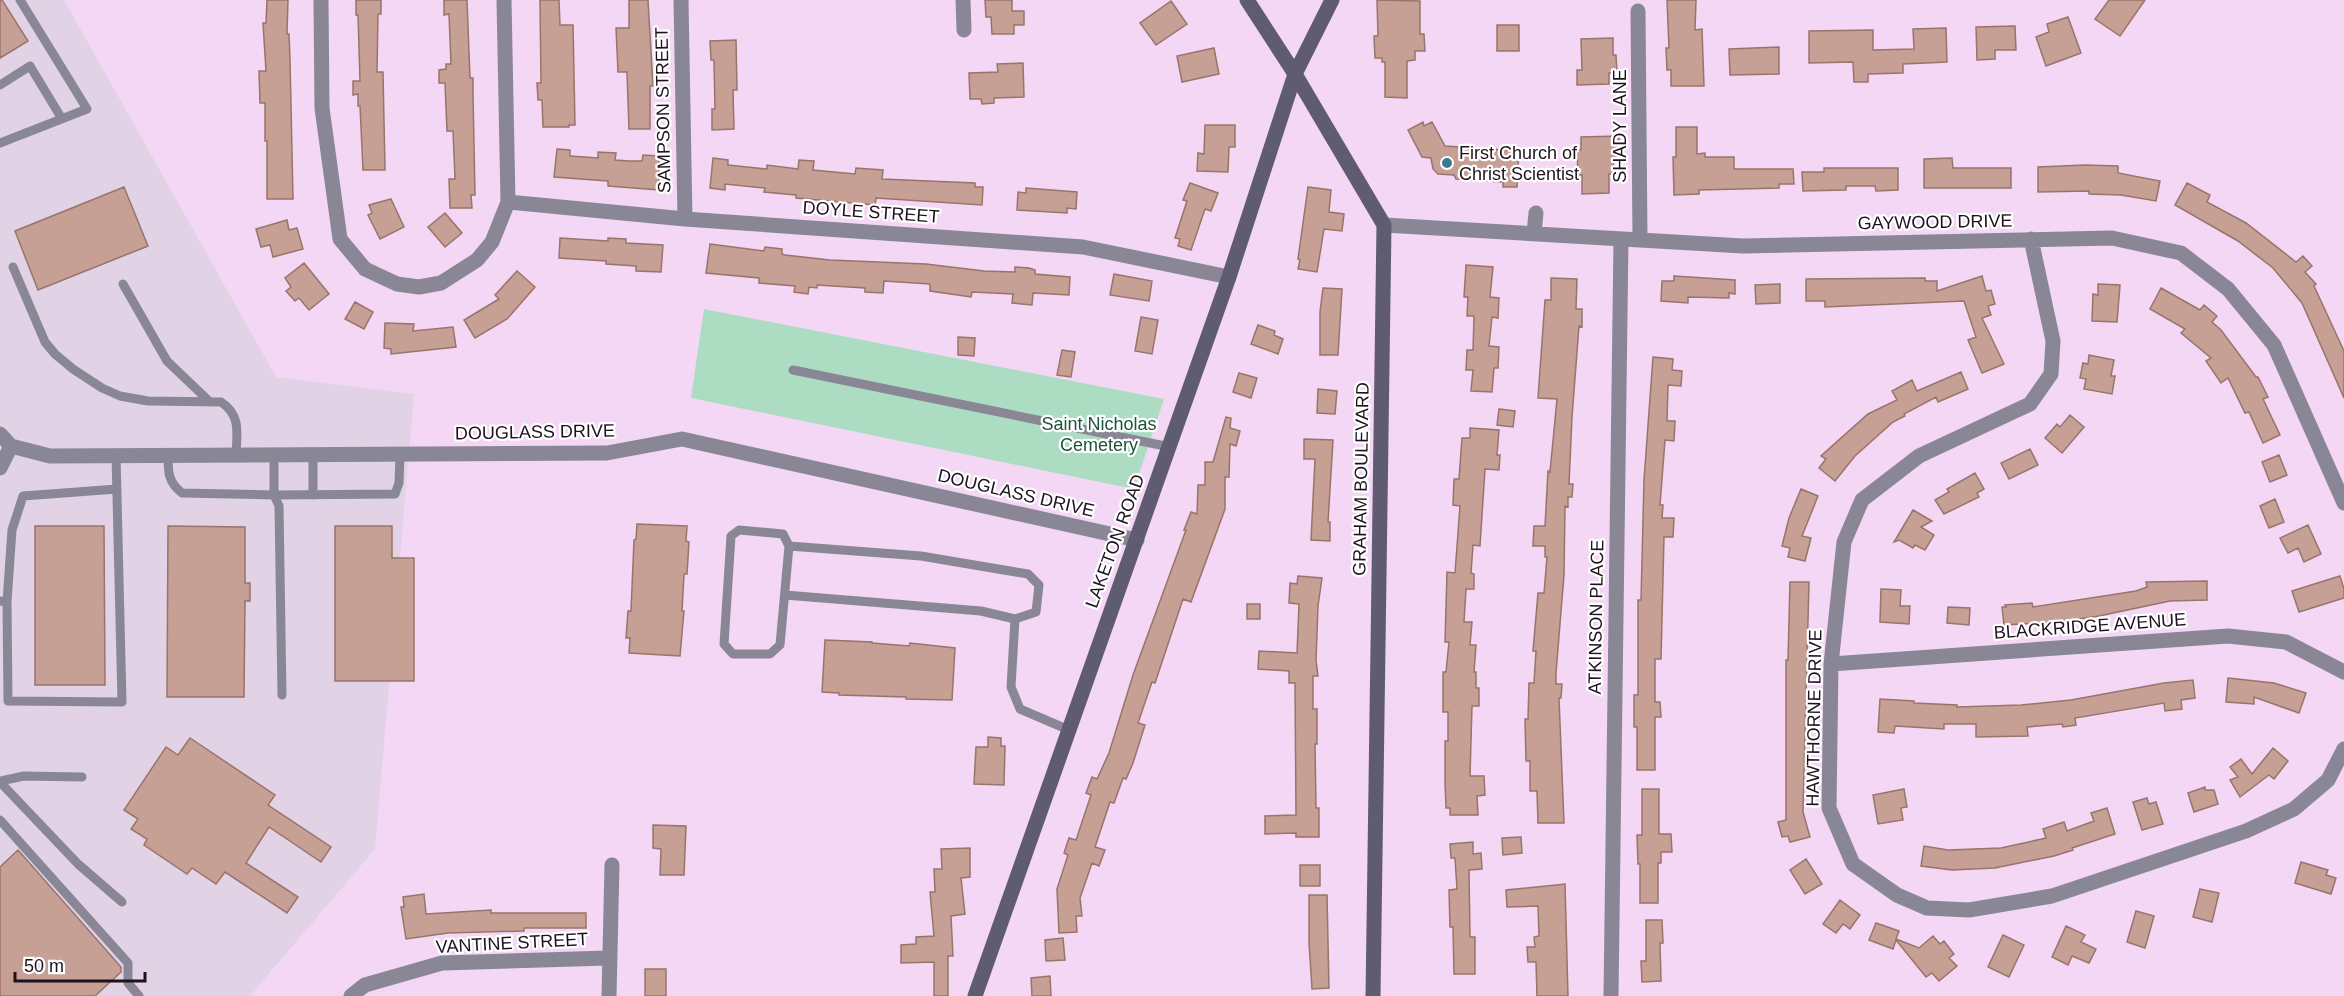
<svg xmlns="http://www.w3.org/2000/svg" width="2344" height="996" font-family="Arial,sans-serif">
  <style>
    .commercial { fill: #e1d2e5 }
    .green { fill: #acddc3 }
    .building { fill: #c69f95; stroke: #99746b; stroke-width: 1.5 }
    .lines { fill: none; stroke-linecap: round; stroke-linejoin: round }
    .lane { stroke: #898796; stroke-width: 9 }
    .street { stroke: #898796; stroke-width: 15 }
    .secondary { stroke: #5f5c71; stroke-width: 15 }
    .poi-dot { fill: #3b7a8e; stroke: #fff; stroke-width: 2 }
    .labels { text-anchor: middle; stroke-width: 4.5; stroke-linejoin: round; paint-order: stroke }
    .street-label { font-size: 18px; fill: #1c131d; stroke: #fff }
    .poi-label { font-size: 18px; fill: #1c131d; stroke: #fff; text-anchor: start }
    .park-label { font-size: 18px; fill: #1a553c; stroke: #fff }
  </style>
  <rect width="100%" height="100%" fill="#f3d7f4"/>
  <path class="commercial" d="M0 0H64L276 377 414 394 375 849 250 996H0Z"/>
  <path class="green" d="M704 309 1164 399 1134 489 691 398Z"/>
  <path class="building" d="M0 0H2L28 41 0 58Z
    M267 0H288L287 34H289L290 59 293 199H267V141H265V103H260L259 71H266L263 23H266Z
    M356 0H381V14H378L377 72H383L385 170H363L360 106H358V94L353 95V81H360L358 15H356Z
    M444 0H467L470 78H473V94L475 195H471L472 208H450L449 179H455L453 131H447L445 83H439V70L446 69V64H451L449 14 444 15Z
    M540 0H559L560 25H573L575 125H569V127H543L542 100H538L537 83H541Z
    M629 0H648L653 86H650V129H629L627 72H618L616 28H629Z
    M985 0H1012V11H1024V25H1014V34H992L991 17H986Z
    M1377 0 1420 1V34H1424L1425 51H1415V60L1407 61V98L1385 97V62H1382V58H1375L1374 36H1378Z
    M1667 0H1696L1695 30 1702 29 1704 86H1671V70H1667L1666 48H1669Z
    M2109 0H2145L2120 36 2095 19Z
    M1171 1 1187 24 1156 45 1140 23Z
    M2068 17 2081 53 2046 66 2036 37 2049 32 2047 24Z
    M1497 25H1519V51H1497Z
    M2015 26 2016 50H1995V59L1977 60 1976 27Z
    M1946 28 1947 62 1903 64V73L1868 74V82H1854L1853 62 1809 63V31L1873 30V50L1914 49 1913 29Z
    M1613 38V55H1616L1617 73H1609V84L1577 85V70H1582L1581 39Z
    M736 40 737 90H733L734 129 712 130V109H715L714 60H711L710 41Z
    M1779 47V74L1730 75 1729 49Z
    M1214 48 1219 74 1182 82 1177 56Z
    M1023 63 1024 97 994 98V103L982 104 981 99H970L969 73 998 72 997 64Z
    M1423 122 1424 126 1432 122 1445 146 1519 151 1517 187H1503V182L1456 179 1454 175 1438 174 1433 169 1431 158 1422 157 1408 130Z
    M1205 125H1235V147H1229L1228 172 1197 171 1198 153 1204 154Z
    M1676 127H1697V154L1705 153V157H1734V169H1793L1794 184H1779V188L1699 190V194L1674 195 1673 157H1676Z
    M1619 136 1620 159H1613L1614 174H1609V193L1582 194V175H1578L1577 150H1581V137Z
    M557 149 570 150V156L598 158V152L616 153 615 160 629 161H642L643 155 659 156V190L608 186V181L554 177Z
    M713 158 728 160V165L767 169V165L798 169 799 160 814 161 813 170 855 174 856 168 883 170 882 179 975 183V187H983L982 205 876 198 875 205 796 198V195L764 192 765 188 725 184V190L710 188Z
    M1952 158 1953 168H2011V188H1924V159Z
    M2085 165 2118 166V173L2160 181 2156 201 2121 195 2089 194V191L2038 192V167Z
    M1824 168H1898V190L1876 191 1875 186H1846V190L1803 191 1802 172H1824Z
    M1190 183 1218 193 1211 211 1205 209 1191 250 1178 246 1180 239 1175 238 1187 201 1183 200Z
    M2187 183 2210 195 2207 202 2246 223 2296 262 2303 256 2312 266 2305 272 2316 284 2314 286 2344 351V398L2302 303 2273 268 2238 241 2175 205Z
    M124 187 148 246 38 290 15 231Z
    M1308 187 1331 190 1329 212 1344 214 1342 231 1324 229 1317 272 1298 269 1300 260 1298 259Z
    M1026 188 1077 192 1076 209 1067 208V213L1017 210 1018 192 1026 193Z
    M391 199 404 227 380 239 368 215 372 213 369 205Z
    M445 213 462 233 445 247 428 227Z
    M287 220 289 230 297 228 303 249 273 257 270 245 261 247 256 229Z
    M560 238 608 241V238L626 239V243L663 245 661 272 636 271V266L606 264V261L559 258Z
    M710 244 764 251 765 247 782 249V254L785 255 830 260 926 264 984 271 1015 272V267L1029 268 1035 270V274L1070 277 1069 295 1033 293 1032 305 1012 303 1013 294 972 292 971 297 930 291V284L884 281 883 293 865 292V288L817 285V288L809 287 808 294 794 292 795 286 759 283V278L706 273Z
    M304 263 329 294 309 310 299 298 295 301 286 291 291 287 285 278Z
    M1466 265 1493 267 1490 297 1499 298 1498 318 1492 317 1489 346 1499 347 1498 368H1494L1492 392 1471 391 1473 370H1466L1467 350H1473L1474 316H1467L1468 297H1464Z
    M517 271 535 287 507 319 475 338 464 320 499 299 495 295Z
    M1114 274 1152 281 1149 301 1110 295Z
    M1674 276 1735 280V294L1729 293V298L1688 297V303L1661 301 1662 281H1674Z
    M1982 276 1986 291 1991 290 1995 304 1988 306 1991 315 1982 318 2004 364 1982 373 1968 340 1976 337 1964 301 1825 307V301H1806V279L1925 278V281H1937V291Z
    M1551 278 1577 279 1576 309H1582V327L1579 326 1572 417 1569 484H1573L1572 497H1568V507L1565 506 1564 575 1556 673V684H1562L1561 698H1559L1564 823H1538L1537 791H1530V761H1526L1525 719H1528L1529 683H1534L1536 651H1533L1538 593H1544L1547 557H1545V546H1533L1534 526H1545L1548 471 1550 472 1557 399 1538 398 1545 300H1551Z
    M1780 284V303L1756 304 1755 285Z
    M2098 284 2120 285 2117 322 2092 321 2093 294 2098 295Z
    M1323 288 1342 289 1338 355H1320V312Z
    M2161 288 2200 310 2204 305 2217 316 2212 322 2221 330 2256 377H2258L2268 397 2263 399 2280 435 2263 443 2249 412 2245 413 2228 378 2221 383 2206 361 2211 358 2181 333 2185 329 2150 309Z
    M355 302 373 312 364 329 345 319Z
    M1141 317 1158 320 1152 354 1135 351Z
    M385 323 414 324 413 331 453 327 456 347 391 354V349L384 348Z
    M1258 325 1275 331 1274 335 1283 339 1278 354 1251 344Z
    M958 337 975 338 974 356 958 355Z
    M1062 350 1075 352 1071 377 1057 375Z
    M2089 355 2114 360 2111 376H2115L2112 394 2084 389 2086 379 2080 378 2083 363 2088 364Z
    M1653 357 1673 359 1672 370 1682 371 1681 386 1668 385 1667 421H1675L1674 441 1665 440 1660 505H1663L1662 518H1674L1673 537H1664L1661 659H1655V702H1660L1661 717H1655V770H1637V727H1634V695H1638V600H1641L1644 480Z
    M1961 372 1968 389 1938 402 1936 397 1904 414 1905 416 1893 422 1855 456 1835 481 1819 468 1826 459 1821 456 1868 414 1897 400 1892 391 1912 380 1917 391Z
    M1239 373 1257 378 1251 398 1233 392Z
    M1318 389 1337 391 1335 414 1317 413Z
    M1499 409 1515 411 1513 427 1497 425Z
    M2070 415 2084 427 2062 453 2045 438 2057 424 2060 427Z
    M1226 417 1231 418 1230 428 1240 431 1236 446 1230 444 1229 477H1225V509L1191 602 1183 599 1155 683 1152 682 1138 723 1145 725 1133 763 1126 779 1123 778 1114 803 1110 802 1095 847 1105 850 1099 866 1092 863 1080 898 1082 916H1076L1077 932 1059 933 1057 889 1068 855 1064 853 1069 838 1076 840 1091 795 1086 793 1092 777 1097 779 1109 753 1133 675 1186 530H1184L1191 512 1197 514 1198 485H1205V462H1213Z
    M1470 428 1499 430 1497 455H1500L1499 470 1485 469 1480 546 1473 545 1471 573 1474 574V589H1466L1464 622H1472L1470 645H1476L1474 672H1476V688H1479V706H1472L1470 776H1484L1485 795 1477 796 1478 815H1450V808H1446L1445 782V741H1448V712H1443V672H1446L1449 642H1445L1447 572 1455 573 1460 506 1453 505 1454 479H1459L1462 438H1470Z
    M1304 439 1333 440 1328 522H1330V541L1311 540 1315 459H1304Z
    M2030 449 2038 465 2009 479 2001 463Z
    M2279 455 2287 475 2270 482 2262 462Z
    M1975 473 1984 489 1977 493 1979 497 1944 514 1935 500 1949 492 1947 489Z
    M1801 489 1818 496 1802 536 1811 538 1805 561 1788 557 1790 548 1782 546 1789 518Z
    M2275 499 2284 522 2269 528 2260 506Z
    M1913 510 1932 521 1921 527 1934 535 1925 550 1915 545 1913 548 1899 540 1894 542Z
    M637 524 687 526 686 541 689 542 687 574H684L682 611H684L680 656 629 653 630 638H626L628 611H631L634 540 636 539Z
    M2308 525 2321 554 2304 562 2298 548 2288 553 2280 538Z
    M35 526H104L105 685H35Z
    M168 526 245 527V583H250V601H245L244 697H167Z
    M335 526H392V558H414V681H335Z
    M1298 576 1322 578 1318 606 1316 660 1318 676H1313V709H1317V744H1315L1316 808H1319V837H1296V833L1265 834V816L1296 815 1295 683H1289V671L1258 669 1259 651 1297 653 1299 604 1289 603 1290 583 1297 584Z
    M2340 576 2344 589V598L2299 612 2292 591Z
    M2207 581V600L2170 601 2099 616 2058 622 2004 625 2002 607H2006L2005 605 2032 603 2033 607 2136 591 2147 587 2146 582Z
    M1790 582H1809L1803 812 1810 837 1790 842 1788 836 1782 837 1778 822 1786 820V660H1788Z
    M1881 589 1901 590 1900 606H1910L1909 624 1880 622Z
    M1247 604H1260V619H1247Z
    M1948 607 1970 608 1969 625 1947 623Z
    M825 640 872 642V643L909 646 910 643 955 648 952 700 906 699V697L839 695V693L822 692Z
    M2228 678 2274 683 2306 693 2299 713 2254 697V704L2226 702Z
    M2193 680 2195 698 2181 700 2182 709 2165 711 2164 703 2075 718 2076 725 2063 727 2062 724 2027 727 2028 736 1976 737V724H1944V729L1895 726 1894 733 1878 732 1880 699 1914 701V703L1957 705V707L2021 705 2071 700 2164 683Z
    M988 737 1001 738V746H1005L1004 785 974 784 976 747H988Z
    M190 738 275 795 268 805 331 847 321 862 269 827 246 863 298 897 287 913 225 872 216 884 192 868 187 874 144 845 147 839 131 829 138 819 124 810 166 747 178 755Z
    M2273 748 2288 761 2274 779 2269 775 2240 797 2230 780 2238 777 2230 767 2241 759 2252 774Z
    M2205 787V790H2214L2218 804 2194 812 2188 793Z
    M1642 789H1659V834H1671L1672 852H1661V863H1658V903H1640V864H1638L1637 835H1642Z
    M1904 789 1907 807 1901 808 1903 820 1878 824 1873 795Z
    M2147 798 2149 804 2156 802 2163 824 2142 830 2133 802Z
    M2107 808 2115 834 2072 848 2073 850 2054 856 1995 868 1952 870 1921 866 1924 846 1948 850 2001 848 2046 838 2043 829 2064 822 2067 831 2094 821 2091 813Z
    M653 825 686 826 684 875H660L661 849 653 848Z
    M1521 837 1522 853 1503 855 1502 838Z
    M1473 842V854L1481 853 1482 869 1469 870 1470 937H1475V974H1454L1453 927H1450L1449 890 1457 889 1455 858H1451L1450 844Z
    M970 848V877L961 878 965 914 951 916 953 956H948V996H934V962L901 963V945L916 944V937L934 936 930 892H935L934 869H942L941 849Z
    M18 850 121 967V972L95 996H0V867Z
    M1806 859 1822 884 1805 894 1790 870Z
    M2301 862 2328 870 2326 875 2336 878 2331 894 2295 883Z
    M1300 865H1320V886H1300Z
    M1565 884 1568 996H1537L1536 962H1528L1527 947H1535L1534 937 1539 936 1538 906 1507 907 1506 890Z
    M2200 889 2219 893 2212 922 2193 917Z
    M424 894 426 914 491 910V913H586V928H524V931L448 933 406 939 401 907H404L403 897Z
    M1309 895H1327L1329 988 1312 989 1309 943Z
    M1840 900 1860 915 1850 929 1843 924 1836 933 1823 924Z
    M2136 911 2154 916 2145 948 2127 942Z
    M1646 920H1662L1663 943H1660L1661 981 1642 982 1641 961H1646Z
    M1876 923 1899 931 1896 939 1919 948 1933 936 1940 944 1944 941 1954 954 1949 958 1957 966 1939 981 1932 973 1926 977 1896 940 1893 949 1869 940Z
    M2066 926 2085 935 2081 942 2096 949 2089 963 2072 956 2068 965 2052 957Z
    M2003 935 2024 945 2009 977 1988 967Z
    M1063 938 1065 960 1046 961 1045 940Z
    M645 969H666V996H645Z
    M1050 976 1051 996H1032L1031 978Z"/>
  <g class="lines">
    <path class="lane" d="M0 85 30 66 62 119
      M0 143 87 109 20 0
      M13 267 45 342 55 354 73 369 102 388 120 396 148 401 221 402C241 415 237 433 236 454
      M123 284 167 361 210 402
      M793 370 1170 447
      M313 454V495
      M168 455C168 472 168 482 182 493L274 495V454
      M789 546 783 534 739 530 731 536 724 644 733 654H770L780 645 789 546 921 556 1028 574 1039 585 1036 612 1015 619 1011 687 1020 709 1069 730
      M785 595 981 611 1015 619
      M0 601 7 602 8 701 122 702 116 455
      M7 602 12 530 23 496 117 489
      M282 695 279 506 274 495 395 494 399 483 400 454
      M0 781 24 776 82 777
      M0 782 78 864 122 902
      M0 820 128 963V983L139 996"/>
    <path class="street" d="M321 0 322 108 340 239 365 269 397 284 419 287 441 283 477 260 492 242 508 202 504 0
      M681 0 685 219
      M963 0 964 30
      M1638 11 1640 240
      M508 202 685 219 1083 247 1229 277
      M1384 225 1743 246 2112 238 2181 253 2228 289 2274 345 2344 503
      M1534 234 1536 213
      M2031 239 2053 341 2051 374 2030 404 1919 456 1862 500 1844 542 1831 664 1829 808 1853 864 1897 895 1927 908 1969 910 2052 896 2246 831 2294 809 2328 780 2344 749
      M0 434 11 446 50 456 607 453 682 439 1137 540
      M0 468 11 446
      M1831 664 2228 636 2286 642 2344 672
      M351 996 365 985 442 963 608 958
      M609 996 612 865
      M1611 996 1621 239"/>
    <path class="secondary" d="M1247 0 1295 74 1384 225 1373 996
      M975 996 1229 277 1295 74 1332 0"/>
  </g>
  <circle class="poi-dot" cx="1447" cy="163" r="6"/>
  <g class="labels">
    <g class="street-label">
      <text transform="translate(663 110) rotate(-91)" y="6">SAMPSON STREET</text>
      <text transform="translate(1620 126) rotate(-90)" y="6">SHADY LANE</text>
      <text transform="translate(871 212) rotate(4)" y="6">DOYLE STREET</text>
      <text transform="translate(1935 222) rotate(-1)" y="6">GAYWOOD DRIVE</text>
      <text transform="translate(535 432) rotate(-1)" y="6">DOUGLASS DRIVE</text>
      <text transform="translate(1361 479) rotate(-89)" y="6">GRAHAM BOULEVARD</text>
      <text transform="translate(1016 493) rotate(13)" y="6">DOUGLASS DRIVE</text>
      <text transform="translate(1115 541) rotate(-70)" y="6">LAKETON ROAD</text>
      <text transform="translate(1596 617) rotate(-89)" y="6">ATKINSON PLACE</text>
      <text transform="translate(2090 626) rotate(-4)" y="6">BLACKRIDGE AVENUE</text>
      <text transform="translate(1814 718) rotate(-89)" y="6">HAWTHORNE DRIVE</text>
      <text transform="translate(512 943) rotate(-3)" y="6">VANTINE STREET</text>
    </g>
    <g class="poi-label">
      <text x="1459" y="159">First Church of<tspan x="1459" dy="21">Christ Scientist</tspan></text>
    </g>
    <g class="park-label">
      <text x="1099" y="430">Saint Nicholas<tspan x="1099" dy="21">Cemetery</tspan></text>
    </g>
  </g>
  <path d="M15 972v9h130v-9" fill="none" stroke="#1c131d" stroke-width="3"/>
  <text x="24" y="972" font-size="18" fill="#1c131d" stroke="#ffffff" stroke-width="4.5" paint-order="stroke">50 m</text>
</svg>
